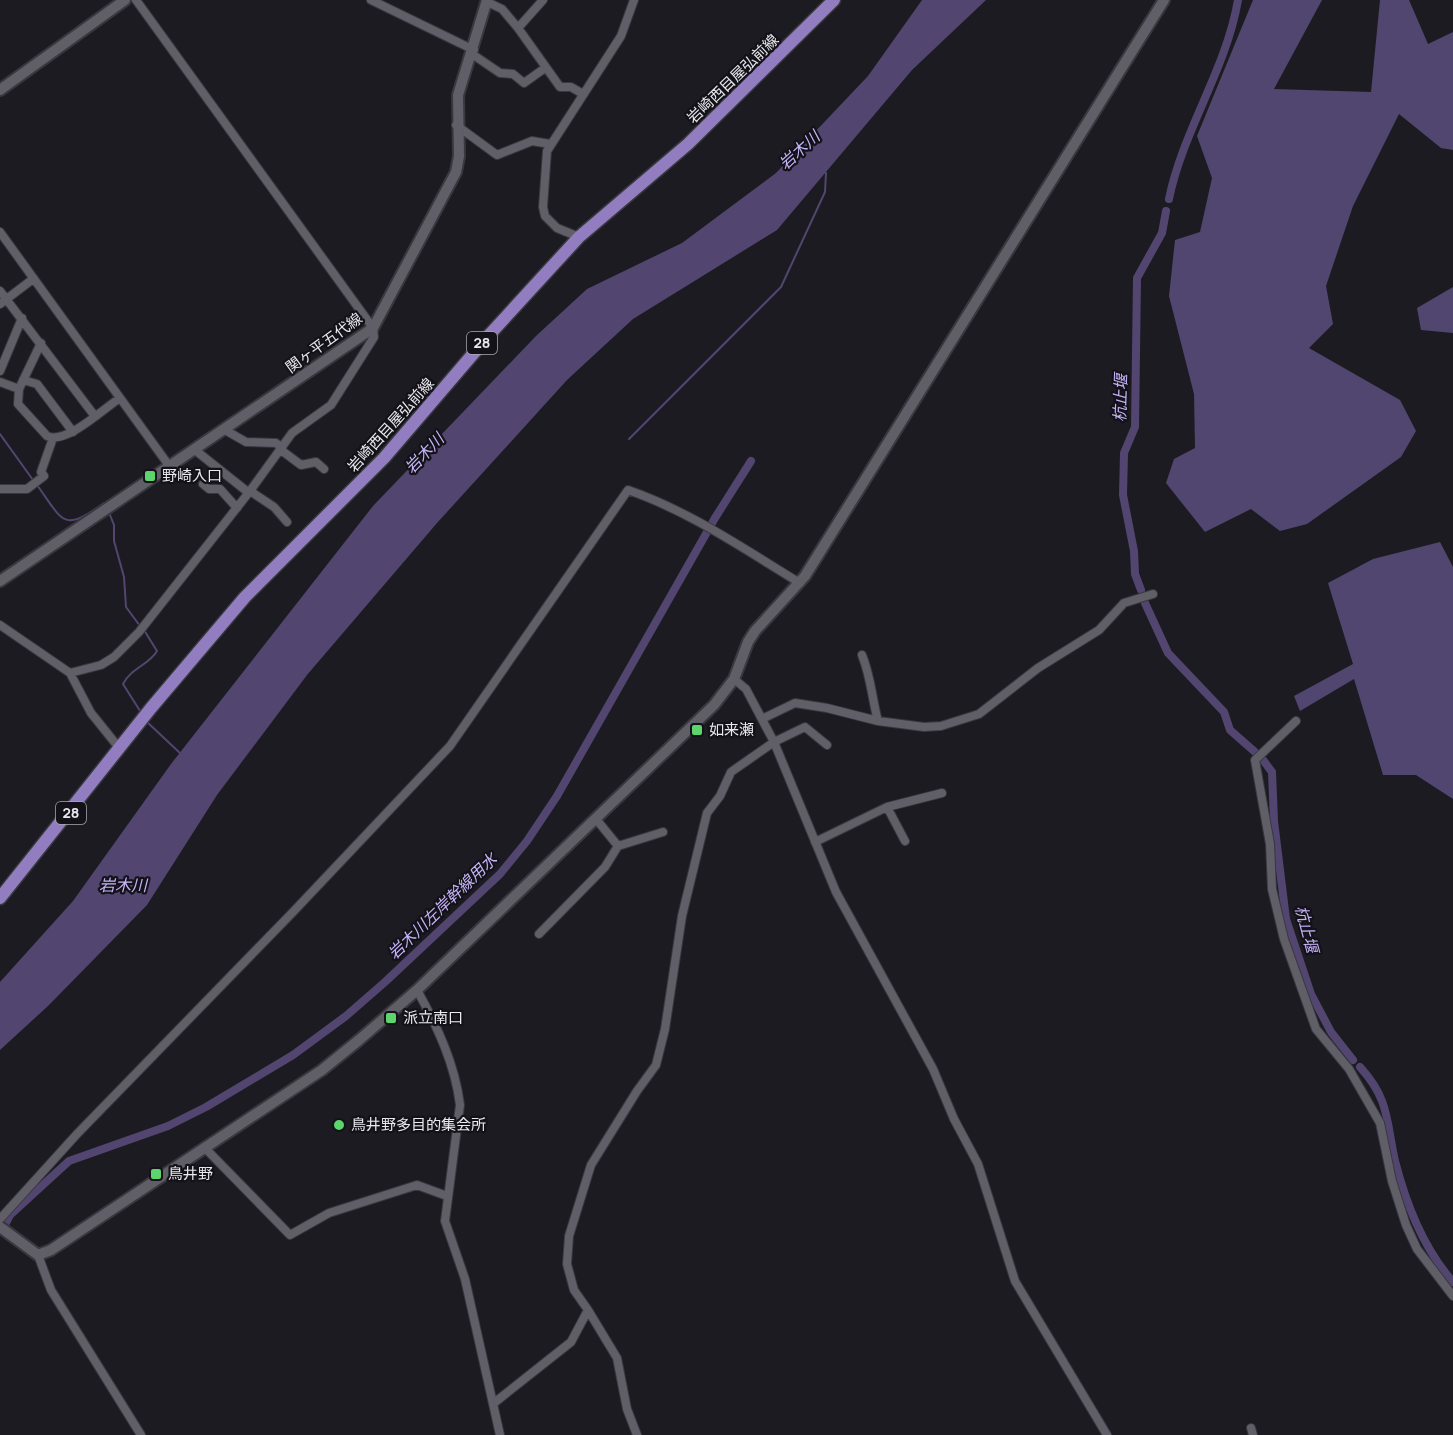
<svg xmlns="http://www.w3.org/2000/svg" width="1453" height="1435" font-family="Manrope,'Noto Sans JP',sans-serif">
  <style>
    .forest { fill: #51466f }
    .water { fill: #524670 }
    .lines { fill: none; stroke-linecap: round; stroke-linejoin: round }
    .stream { stroke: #524670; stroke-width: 2 }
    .canal { stroke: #524670; stroke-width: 8 }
    .street-casing { stroke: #39383e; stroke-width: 10 }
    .secondary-casing { stroke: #39383e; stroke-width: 14 }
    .primary-casing { stroke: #39383e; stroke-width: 15 }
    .street { stroke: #605e67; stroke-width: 8 }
    .secondary { stroke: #605e67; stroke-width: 10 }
    .primary { stroke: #917dc0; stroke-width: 12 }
    .poi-dot { fill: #5cd56d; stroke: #141219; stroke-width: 2 }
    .labels { text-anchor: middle; stroke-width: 4.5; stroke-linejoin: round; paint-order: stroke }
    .shield { fill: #141219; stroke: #aaa8ae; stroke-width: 1.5 }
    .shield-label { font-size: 14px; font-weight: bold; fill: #eae9ee }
    .street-label { font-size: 15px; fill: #eae9ee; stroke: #141219 }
    .poi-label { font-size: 15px; fill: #eae9ee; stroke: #141219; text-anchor: start }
    .water-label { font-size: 16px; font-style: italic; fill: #c5b3f8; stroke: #141219 }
  </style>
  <rect width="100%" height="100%" fill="#1d1b22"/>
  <path class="forest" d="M1253 0H1322L1274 89 1371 92 1380 0H1409L1428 44 1453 32V150L1441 148 1399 114 1353 206 1326 286 1333 324 1309 348 1400 400 1416 431 1401 457 1307 524 1280 531 1251 509 1205 532 1166 483 1174 459 1195 448 1194 394 1169 296 1175 240 1200 232 1212 178 1197 136Z
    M1453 287V333L1421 330 1417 308Z
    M1440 542 1453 567V799L1416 775H1383L1354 679 1300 711 1294 696 1353 664 1328 583 1373 559Z"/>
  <path class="water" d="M922 0H986L912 70 777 230 633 319 567 380 437 523 307 675 217 795 147 905 48 1006 0 1050V982L73 901 171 764 373 506 536 336 587 289 682 243 776 173 868 76Z"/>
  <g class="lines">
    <path class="stream" d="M0 434 33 480
      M629 439 781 287 825 192 826 173
      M37 485C64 522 62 533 104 503L105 506
      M108 510 114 525V541L124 577 126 607 140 626
      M142 714 123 684C131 668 149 665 157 651L144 630
      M146 721 181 754"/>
    <path class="canal" d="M1169 199C1183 130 1226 70 1238 0
      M1141 590 1135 574 1134 551 1123 495 1124 453 1135 427 1137 278 1162 233 1166 211
      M1145 603 1168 653 1224 712 1230 730 1255 752
      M1263 760 1272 772 1274 821 1286 919 1311 994 1331 1032 1353 1060
      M1360 1067C1390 1100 1386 1121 1395 1161 1406 1204 1423 1248 1453 1282
      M6 1223 10 1215 69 1161 168 1126 206 1107 293 1055 346 1016 385 982 500 874 527 841 557 796 715 518 751 461"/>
    <defs>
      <path id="street" d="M371 0 474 50
        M487 2 502 9 518 28 543 0
        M518 28 560 87H571L583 94
        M472 54 500 73 513 74 524 83 545 68
        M456 125 497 155 532 141 550 144
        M0 232 170 467
        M579 237 557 228 545 216 543 207 547 151 621 36 634 0
        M0 291 94 415
        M0 304 33 279
        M41 343 19 389 18 404 47 436C66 445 103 409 120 398
        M0 371 22 318
        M23 380 37 384 73 432
        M0 382 19 389
        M225 430 246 442 276 443 282 448
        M195 450 249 493
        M281 450 301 465 316 462 324 469
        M203 484 209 489H220L237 508
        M1 489H27L44 476 41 472 53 438
        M250 491 274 507 287 522
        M0 625 70 673 101 665 114 657 139 632 250 491 292 433 331 405 374 337 373 328 136 0
        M862 655C871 677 872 699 878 721
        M70 673 91 713 120 749
        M734 679 746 689 774 742 836 892 933 1069 954 1119 978 1164 1015 1281 1107 1435
        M762 719 795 703 827 708 878 721 924 727 941 726 979 714 1038 668 1099 630 1124 603 1153 594
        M1296 721 1255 760 1270 844 1272 889 1284 939 1316 1029 1349 1069 1380 1123 1392 1181 1406 1225 1417 1249 1453 1296
        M887 807 905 841
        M596 819 618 846
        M815 842 887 807 942 793
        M539 934 605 867 618 846 663 832
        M417 990C437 1026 455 1064 460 1105L445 1221 465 1279 500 1435
        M204 1147 290 1235 329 1213 417 1185 447 1196
        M0 1219 77 1134 293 912 450 746 628 490C689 511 744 549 800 583
        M38 1255 51 1290 141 1435
        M588 1310 617 1358 627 1409 637 1435
        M494 1403 571 1342 588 1310 574 1290 567 1264 569 1236 591 1165 637 1091 656 1065 665 1029 682 916 707 813 720 796 731 772 774 742 805 727 827 745
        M1251 1428 1253 1435"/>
      <path id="secondary" d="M0 90 125 0
        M0 581 373 328 456 172 459 156 458 95 487 0
        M0 1227 38 1255 51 1250 322 1070 359 1040 417 990 714 705 734 679 748 642 755 631 805 576 1164 0"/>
      <path id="primary" d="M0 898 151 708 245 597 384 458 491 333 579 237 688 144 834 0"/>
    </defs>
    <use href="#street" class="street-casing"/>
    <use href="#secondary" class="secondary-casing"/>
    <use href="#primary" class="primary-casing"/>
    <use href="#street" class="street"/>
    <use href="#secondary" class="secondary"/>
    <use href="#primary" class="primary"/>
  </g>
  <g class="poi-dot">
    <rect x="144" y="470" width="12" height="12" rx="3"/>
    <rect x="691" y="724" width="12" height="12" rx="3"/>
    <rect x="385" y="1012" width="12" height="12" rx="3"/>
    <circle cx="339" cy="1125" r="6"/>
    <rect x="150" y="1168" width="12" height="12" rx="3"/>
  </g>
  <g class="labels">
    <g class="shield">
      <rect x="467" y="332" width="30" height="22" rx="4.5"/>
      <rect x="56" y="802" width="30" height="22" rx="4.5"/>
    </g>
    <g class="shield-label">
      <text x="482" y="348">28</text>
      <text x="71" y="818">28</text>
    </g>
    <g class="street-label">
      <text transform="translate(733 79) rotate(-44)" y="5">岩崎西目屋弘前線</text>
      <text transform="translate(324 343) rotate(-36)" y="5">関ヶ平五代線</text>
      <text transform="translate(391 425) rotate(-48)" y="5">岩崎西目屋弘前線</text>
    </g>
    <g class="poi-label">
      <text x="162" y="481">野崎入口</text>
      <text x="709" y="735">如来瀬</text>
      <text x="403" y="1023">派立南口</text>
      <text x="351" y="1130">鳥井野多目的集会所</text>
      <text x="168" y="1179">鳥井野</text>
    </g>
    <g class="water-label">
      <text transform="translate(799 150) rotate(-42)" y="6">岩木川</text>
      <text transform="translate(1120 398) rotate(-88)" y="6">杭止堰</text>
      <text transform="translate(424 453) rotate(-46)" y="6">岩木川</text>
      <text x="123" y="891">岩木川</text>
      <text transform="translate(442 906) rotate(-44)" y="6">岩木川左岸幹線用水</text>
      <text transform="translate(1307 929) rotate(75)" y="6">杭止堰</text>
    </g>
  </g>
</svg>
